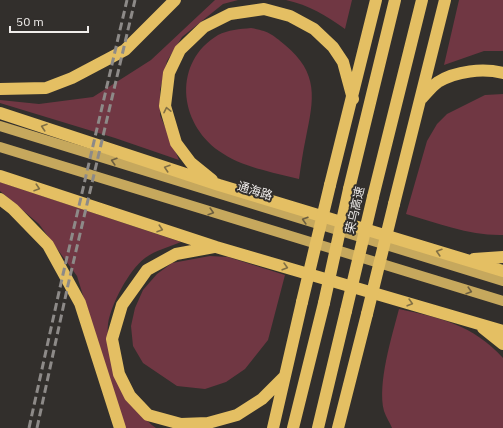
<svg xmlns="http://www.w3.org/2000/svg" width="503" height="428" font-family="'IBM Plex Sans','Noto Sans SC',sans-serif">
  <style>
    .green { fill: #703743 }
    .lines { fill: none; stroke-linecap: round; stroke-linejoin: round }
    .primary { stroke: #c6a85d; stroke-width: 10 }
    .motorway { stroke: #e4bf63; stroke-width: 12 }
    .rail { stroke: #8d8a88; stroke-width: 3; stroke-dasharray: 8 4; stroke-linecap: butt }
    .motorway-bridge { stroke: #e4bf63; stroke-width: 12 }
    .oneway { stroke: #827045 }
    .oneway2 { stroke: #6d5f40 }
    .labels { text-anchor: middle; stroke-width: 4; stroke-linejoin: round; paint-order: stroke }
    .street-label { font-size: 12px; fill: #f0edeb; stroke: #322f2c }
  </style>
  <rect width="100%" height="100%" fill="#322f2c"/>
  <path class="green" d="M215 0H238L223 4 182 37 167 61 160 90V115L179 160 115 138 0 103V100L39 104 93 97 151 60Z
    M286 0H352L345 29C327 16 309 5 286 0Z
    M459 0H503V51H484L444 65Z
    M251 28C268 31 272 34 285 45 319 73 314 99 306 137 303 151 301 165 299 179 272 172 241 167 219 151 178 122 173 62 218 35 228 30 240 29 251 28Z
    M503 94V235C470 236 438 223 406 214L427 141 437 124 447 114 485 95Z
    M0 182 181 242C169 247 156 250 145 258 129 270 111 304 108 324 106 338 113 354 117 368 119 375 120 385 124 391 129 403 146 421 156 428H124L77 276 39 224 0 191Z
    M210 256 228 257 285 275 268 340 245 369 226 382 205 389 177 386 143 363 133 346 131 326 135 308 143 290 157 274 172 263Z
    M399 309C441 318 473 325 503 358V428H392C390 423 386 417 384 411 377 384 392 336 399 309Z"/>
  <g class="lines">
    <path class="primary" d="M0 126 503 281
      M0 147 503 301"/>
    <path class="motorway" d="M0 89 46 88 72 78 125 50 175 0
      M422 98C427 93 432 86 438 82 456 71 483 68 503 73
      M0 113 219 185 503 271
      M0 176 216 247 503 331
      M212 180 191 163 176 143 165 106 169 73 180 50 204 27 230 14 264 9 290 16 314 29 333 47 343 62 353 99
      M330 185 376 0
      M349 189 395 0
      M373 197 422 0
      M0 199 13 209 48 245 80 303 120 428
      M394 204 445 0
      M214 247 176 254 147 270 122 305 112 339 119 374 130 396 148 415 181 424 208 423 237 415 262 399 284 377
      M474 259 503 257
      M483 328 503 344
      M273 428 302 302
      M293 428 324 303
      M318 428 346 311
      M338 428 367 314"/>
    <path class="rail" d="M29 428 61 283 127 0
      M37 428 68 285 135 0"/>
    <path class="motorway-bridge" d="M302 302 330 185
      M324 303 349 189
      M346 311 373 197
      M367 314 394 204"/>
  </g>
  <defs><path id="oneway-chevron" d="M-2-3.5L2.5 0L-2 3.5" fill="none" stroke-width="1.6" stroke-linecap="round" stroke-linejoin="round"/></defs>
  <g class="oneway">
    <use href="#oneway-chevron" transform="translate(167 110) rotate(-102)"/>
    <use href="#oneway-chevron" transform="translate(44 127) rotate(-162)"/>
    <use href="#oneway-chevron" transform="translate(167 168) rotate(-162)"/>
    <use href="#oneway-chevron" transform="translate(37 188) rotate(18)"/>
    <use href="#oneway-chevron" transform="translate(160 229) rotate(18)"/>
    <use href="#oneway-chevron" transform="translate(439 252) rotate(-163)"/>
    <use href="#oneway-chevron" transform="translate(285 267) rotate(16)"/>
    <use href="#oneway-chevron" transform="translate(410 303) rotate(16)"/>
  </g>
  <g class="oneway2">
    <use href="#oneway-chevron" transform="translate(114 161) rotate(-163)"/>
    <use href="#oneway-chevron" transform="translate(211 212) rotate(17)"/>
    <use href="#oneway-chevron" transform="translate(305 220) rotate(-163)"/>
    <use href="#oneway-chevron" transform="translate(469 291) rotate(17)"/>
  </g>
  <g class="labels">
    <g class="street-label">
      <text transform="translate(255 191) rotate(17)" y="4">通海路</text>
      <text transform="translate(355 210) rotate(-77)" y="4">荣乌高速</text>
    </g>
  </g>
  <path d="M10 26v6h78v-6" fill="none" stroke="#f0edeb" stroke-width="2"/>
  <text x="16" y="26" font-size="12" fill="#f0edeb" stroke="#322f2c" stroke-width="3" paint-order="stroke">50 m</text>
</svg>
